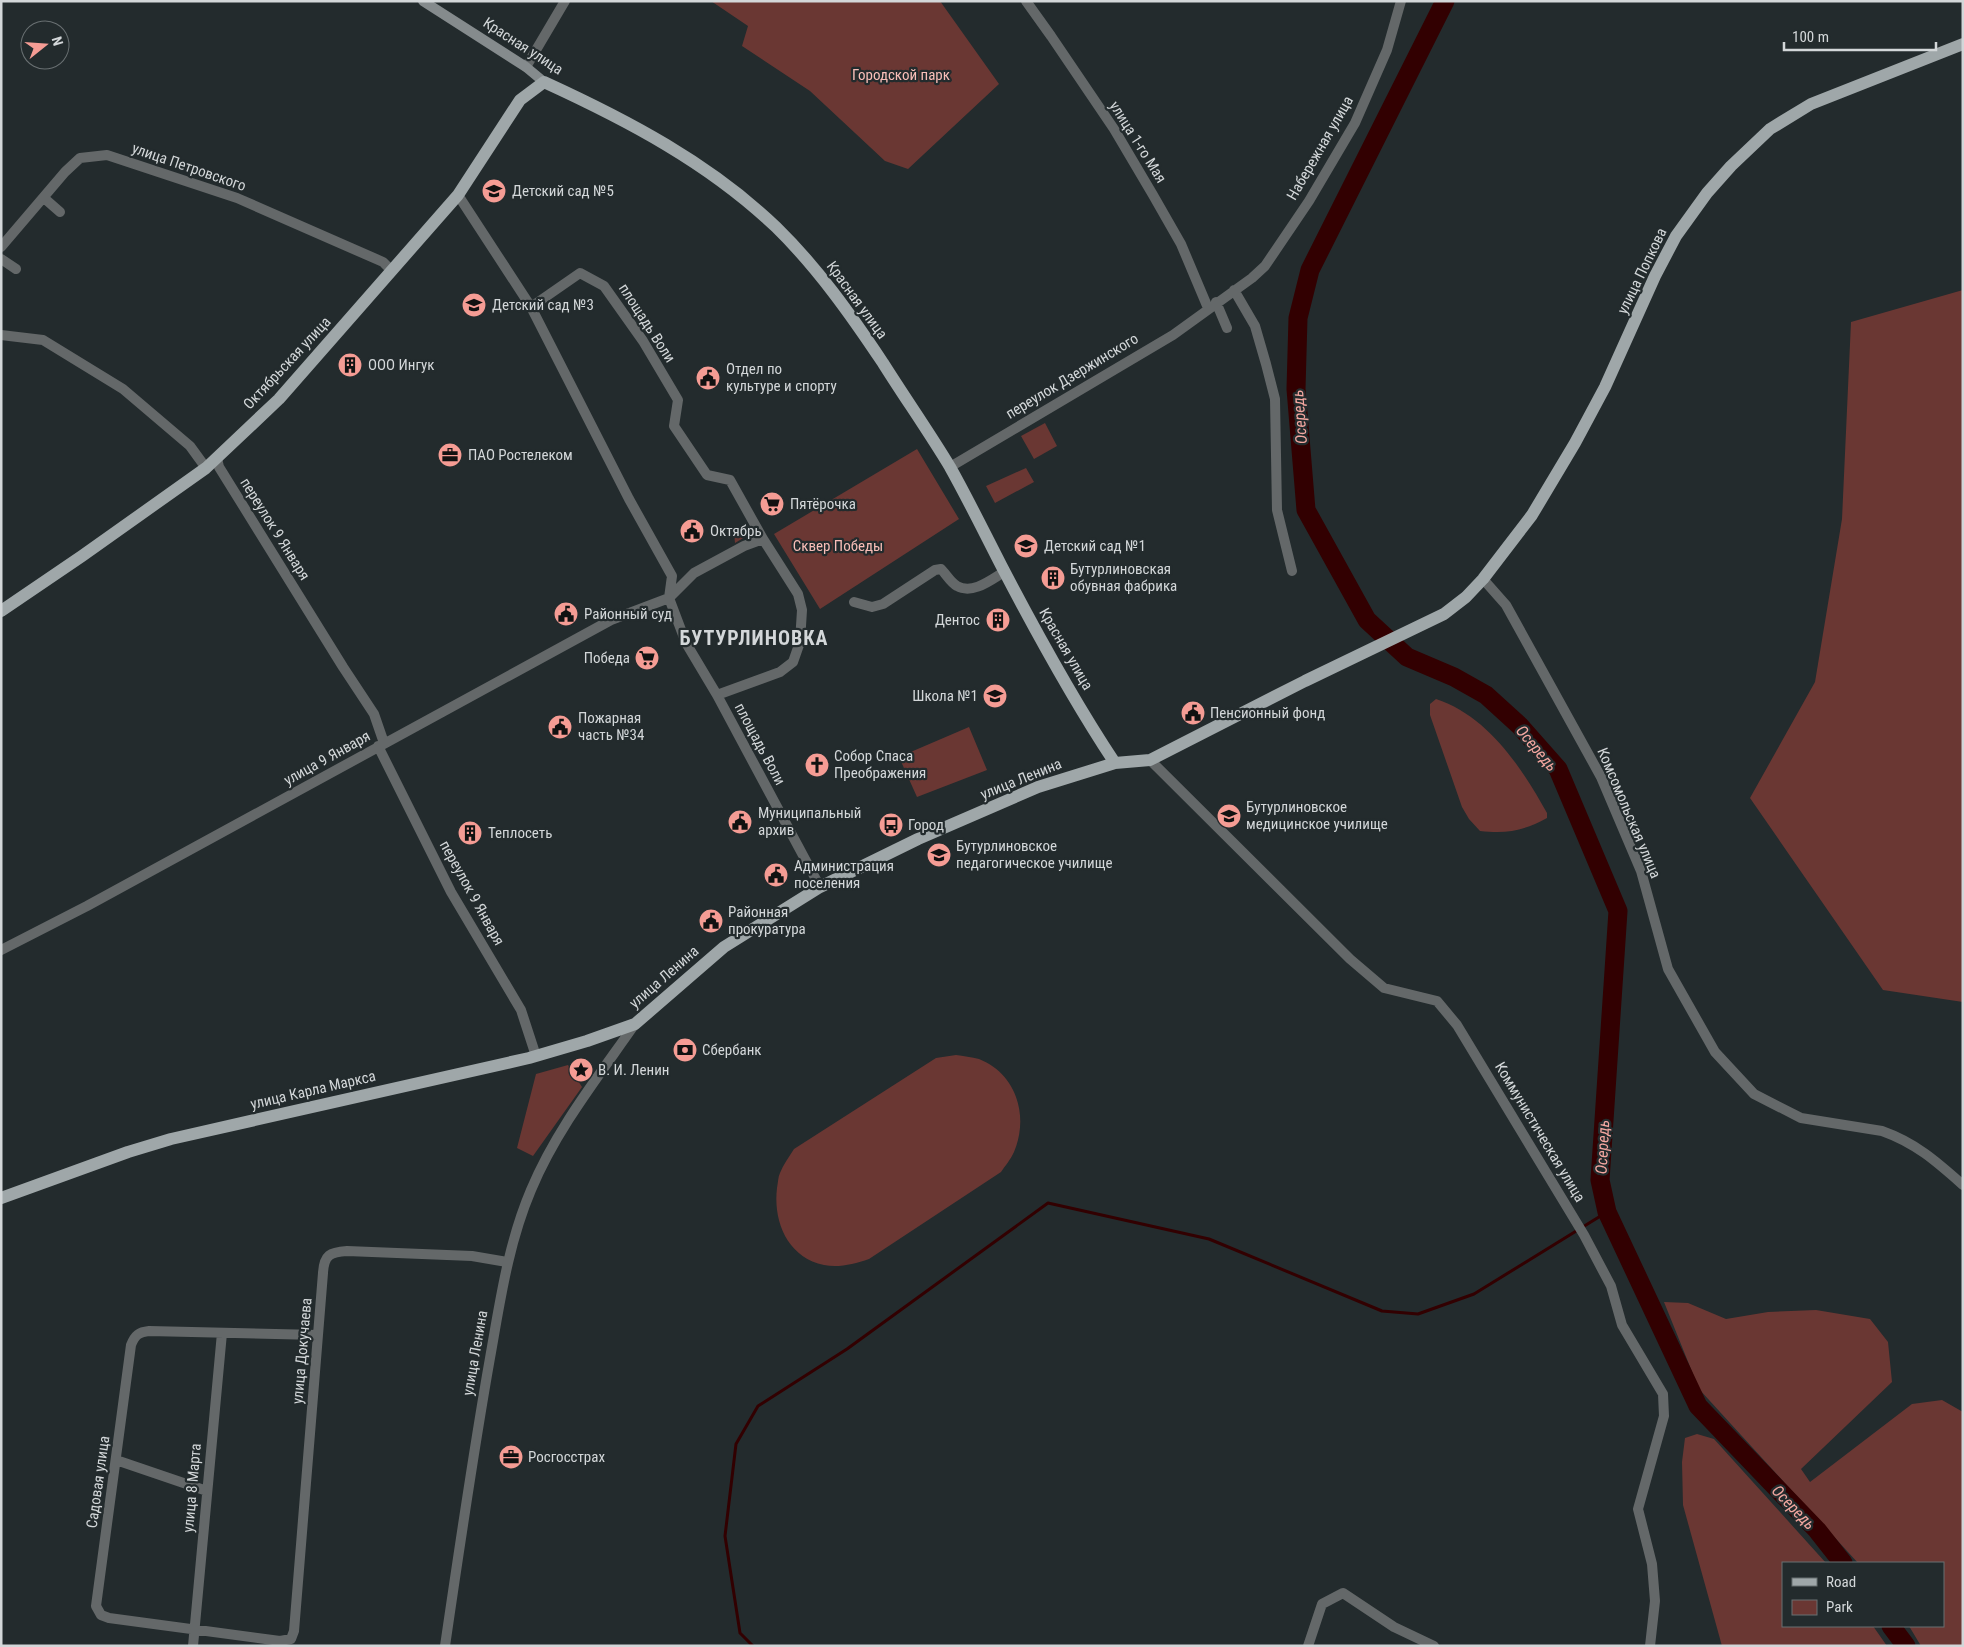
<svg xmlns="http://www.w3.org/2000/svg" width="1964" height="1647" font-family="'Roboto Condensed',sans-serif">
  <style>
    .green { fill: #6a3733 }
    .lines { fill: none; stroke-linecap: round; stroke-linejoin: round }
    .stream { stroke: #320001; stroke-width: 3 }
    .river { stroke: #320001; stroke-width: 19 }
    .minor { stroke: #646869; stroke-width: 10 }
    .tertiary { stroke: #646869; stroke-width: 10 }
    .secondary { stroke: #858b8d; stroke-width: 10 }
    .primary { stroke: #9fa7a9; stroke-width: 12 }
    .labels { text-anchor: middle; stroke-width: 4.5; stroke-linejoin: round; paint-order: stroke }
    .street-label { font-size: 15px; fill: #d3d7d9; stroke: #232b2d }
    .park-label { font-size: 15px; fill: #f9beb8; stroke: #232b2d }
    .poi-label { font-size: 15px; fill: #d3d7d9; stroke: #232b2d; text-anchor: start }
    .water-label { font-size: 16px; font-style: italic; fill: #f4a7a0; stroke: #232b2d }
    .district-label { font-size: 20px; font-weight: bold; letter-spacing: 1px; fill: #d3d7d9; stroke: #232b2d }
  </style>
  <rect width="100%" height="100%" fill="#232b2d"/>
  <path class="green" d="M711 1H940L999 84 908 169 885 161 810 91 742 46 748 26Z
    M1963 290V1002L1883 990 1750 798 1815 682 1842 519 1851 322Z
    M1045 423 1057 446 1034 459 1021 436Z
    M917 449 959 519 820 609 774 534Z
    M1026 468 1034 482 995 503 986 486Z
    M743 526 755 531 735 543 734 533Z
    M1436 699C1488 716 1522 768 1547 813V818C1523 831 1507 834 1480 831L1469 819 1462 807 1430 715V704Z
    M969 727 987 770 917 797 899 757Z
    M956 1055C963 1056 972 1057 979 1059 1017 1074 1029 1117 1014 1152 1011 1159 1005 1166 1001 1172L869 1259C854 1264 839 1268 824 1265 787 1257 773 1221 777 1188 778 1183 778 1177 780 1173 783 1165 789 1157 794 1149L936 1058Z
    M568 1065 582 1087 533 1156 517 1148 536 1074Z
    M1664 1302 1688 1303 1726 1319 1768 1312 1816 1310 1870 1319 1888 1342 1892 1382 1801 1469 1810 1482 1912 1404 1942 1400 1963 1412V1646H1921L1909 1626H1943V1563H1858L1699 1389Z
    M1697 1434 1714 1439 1826 1563H1783V1626H1873L1887 1646H1722L1683 1505 1682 1462 1685 1438Z"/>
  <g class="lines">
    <path class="stream" d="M753 1646 740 1633 725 1536 736 1444 758 1406 847 1349 1048 1203 1209 1239 1382 1311 1418 1314 1474 1294 1607 1212"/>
    <path class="river" d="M1445 1 1310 270 1298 318 1296 389 1306 510 1367 620 1407 657 1454 677 1486 695 1520 726 1558 769 1618 911 1600 1180 1607 1212 1698 1406 1817 1530 1843 1563
      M1891 1626 1906 1646"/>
    <path class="minor" d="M1026 1 1051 36 1114 129 1153 195 1181 244 1208 308
      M526 67 565 1
      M458 195 531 307 629 499 672 576 669 598 686 643 717 695 820 887
      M44 198 60 212
      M1 247 65 172 80 158 107 155 237 198 383 262 392 271
      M1 259 16 269
      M1234 290 1255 326 1266 364 1275 399 1277 510 1292 571
      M1216 302 1227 328
      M531 307 580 273 604 286 643 341 678 400 674 426 707 475 730 480 763 539
      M1 335 43 340 123 389 190 446 206 468
      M217 458 219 467 343 667 374 714 384 743
      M950 467 1173 335 1252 278 1265 266 1309 201 1355 123 1387 50 1401 1
      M1483 579 1506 605 1601 777 1641 871 1668 969 1715 1052 1754 1094 1801 1118 1882 1131C1916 1143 1937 1162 1963 1185
      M854 602 872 607 883 604 935 570 941 569C946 574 951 583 957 586 973 595 992 579 1004 572
      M378 746 451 892 521 1010 536 1056
      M1150 760 1350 959 1384 988 1437 1001 1457 1025 1584 1235 1611 1286 1622 1325 1663 1394 1664 1416 1638 1509 1652 1564 1655 1601 1650 1646
      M1 950 87 906 611 620 669 598 694 573 744 546 763 539 798 594 802 610 800 642 793 662 780 672 717 695
      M318 1335 149 1331C139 1332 135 1335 131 1345L96 1606 101 1615 109 1618 280 1641 291 1639 294 1631 323 1273C324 1255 330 1252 347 1251L472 1256 507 1262
      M116 1460 207 1491
      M193 1646 222 1333
      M1308 1646 1322 1604 1343 1593 1394 1627 1434 1646"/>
    <path class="tertiary" d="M445 1646C459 1550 473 1454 490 1358 500 1302 508 1244 531 1190 556 1130 598 1077 635 1024"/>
    <path class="secondary" d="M423 1 526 67 544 82"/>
    <path class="primary" d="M1 611 82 556 206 468 279 399 458 195 520 100 544 82C627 120 709 163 776 227 817 267 851 315 883 363 905 398 929 432 950 467 968 499 984 532 1001 565 1036 632 1073 700 1115 763
      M1 1198 128 1152 171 1139 529 1058 587 1041 635 1024 724 947 820 887 918 839 1038 787 1115 763 1150 760 1305 681 1444 614 1466 597 1483 579 1532 515 1575 443 1605 387 1655 276 1676 236 1707 193 1731 166 1770 129 1811 104 1963 44"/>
  </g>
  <defs>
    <symbol id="school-disc" viewBox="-11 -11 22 22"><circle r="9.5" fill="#f59c94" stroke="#232b2d"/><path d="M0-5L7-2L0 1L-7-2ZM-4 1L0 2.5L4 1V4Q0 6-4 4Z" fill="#111"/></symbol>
    <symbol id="building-disc" viewBox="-11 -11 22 22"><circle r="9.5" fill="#f59c94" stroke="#232b2d"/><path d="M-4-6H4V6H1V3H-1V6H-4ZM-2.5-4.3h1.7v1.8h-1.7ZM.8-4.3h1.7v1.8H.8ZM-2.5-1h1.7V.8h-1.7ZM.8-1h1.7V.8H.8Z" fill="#111"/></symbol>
    <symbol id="civic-disc" viewBox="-11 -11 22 22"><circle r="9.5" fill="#f59c94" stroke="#232b2d"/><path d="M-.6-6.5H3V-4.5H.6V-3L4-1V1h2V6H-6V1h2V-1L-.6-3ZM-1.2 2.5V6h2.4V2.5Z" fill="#111"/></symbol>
    <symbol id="office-disc" viewBox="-11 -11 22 22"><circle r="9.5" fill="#f59c94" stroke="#232b2d"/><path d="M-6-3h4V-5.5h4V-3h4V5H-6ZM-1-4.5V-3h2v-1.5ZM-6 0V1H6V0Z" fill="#111"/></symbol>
    <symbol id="supermarket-disc" viewBox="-11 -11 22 22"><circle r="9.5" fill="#f59c94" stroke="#232b2d"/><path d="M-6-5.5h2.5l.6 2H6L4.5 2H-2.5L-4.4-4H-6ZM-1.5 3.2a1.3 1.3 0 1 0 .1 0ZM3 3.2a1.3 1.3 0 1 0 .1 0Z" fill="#111"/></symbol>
    <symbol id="church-disc" viewBox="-11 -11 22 22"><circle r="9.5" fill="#f59c94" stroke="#232b2d"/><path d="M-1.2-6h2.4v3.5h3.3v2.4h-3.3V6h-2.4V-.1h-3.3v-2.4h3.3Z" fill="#111"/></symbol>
    <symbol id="university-disc" viewBox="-11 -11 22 22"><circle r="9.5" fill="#f59c94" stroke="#232b2d"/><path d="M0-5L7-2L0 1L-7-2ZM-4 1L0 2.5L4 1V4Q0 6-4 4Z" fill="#111"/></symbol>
    <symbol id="bus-disc" viewBox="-11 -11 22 22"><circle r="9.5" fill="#f59c94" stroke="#232b2d"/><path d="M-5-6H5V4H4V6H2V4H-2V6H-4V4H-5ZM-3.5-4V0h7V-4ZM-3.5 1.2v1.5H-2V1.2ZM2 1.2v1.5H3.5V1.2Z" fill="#111"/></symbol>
    <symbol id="bank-disc" viewBox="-11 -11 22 22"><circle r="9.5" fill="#f59c94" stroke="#232b2d"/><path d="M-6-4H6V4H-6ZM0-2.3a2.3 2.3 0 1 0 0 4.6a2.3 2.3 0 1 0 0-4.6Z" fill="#111"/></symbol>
    <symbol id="sight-disc" viewBox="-11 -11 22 22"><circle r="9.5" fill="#f59c94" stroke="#232b2d"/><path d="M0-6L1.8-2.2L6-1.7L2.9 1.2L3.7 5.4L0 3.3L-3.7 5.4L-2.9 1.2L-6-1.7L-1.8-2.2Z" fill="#111"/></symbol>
  </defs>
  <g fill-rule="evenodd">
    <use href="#school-disc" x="480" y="177" width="28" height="28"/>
    <use href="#school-disc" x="460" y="291" width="28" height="28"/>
    <use href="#building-disc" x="336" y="351" width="28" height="28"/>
    <use href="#civic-disc" x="694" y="364" width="28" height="28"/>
    <use href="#office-disc" x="436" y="441" width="28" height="28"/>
    <use href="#supermarket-disc" x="758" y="490" width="28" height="28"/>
    <use href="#civic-disc" x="678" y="517" width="28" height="28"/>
    <use href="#school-disc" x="1012" y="532" width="28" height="28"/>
    <use href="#building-disc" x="1039" y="564" width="28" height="28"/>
    <use href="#civic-disc" x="552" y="600" width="28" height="28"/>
    <use href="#building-disc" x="984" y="606" width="28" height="28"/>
    <use href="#supermarket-disc" x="633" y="644" width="28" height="28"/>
    <use href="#school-disc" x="981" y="682" width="28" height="28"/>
    <use href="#civic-disc" x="1179" y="699" width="28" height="28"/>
    <use href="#civic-disc" x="546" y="713" width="28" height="28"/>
    <use href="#church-disc" x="803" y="751" width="28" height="28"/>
    <use href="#university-disc" x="1215" y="802" width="28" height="28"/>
    <use href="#civic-disc" x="726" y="808" width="28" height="28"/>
    <use href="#bus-disc" x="877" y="811" width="28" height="28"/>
    <use href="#building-disc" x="456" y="819" width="28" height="28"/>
    <use href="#university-disc" x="925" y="841" width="28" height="28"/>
    <use href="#civic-disc" x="762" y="861" width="28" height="28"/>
    <use href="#civic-disc" x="697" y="907" width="28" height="28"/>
    <use href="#bank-disc" x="671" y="1036" width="28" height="28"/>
    <use href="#sight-disc" x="567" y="1056" width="28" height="28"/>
    <use href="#office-disc" x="497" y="1443" width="28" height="28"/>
  </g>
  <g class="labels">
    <g class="street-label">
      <text transform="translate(523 46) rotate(33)" y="5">Красная улица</text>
      <text transform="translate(1138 142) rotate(58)" y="5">улица 1-го Мая</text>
      <text transform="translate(1320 148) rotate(-60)" y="5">Набережная улица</text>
      <text transform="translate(189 167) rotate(19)" y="5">улица Петровского</text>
      <text transform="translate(1642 271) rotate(-64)" y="5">улица Попкова</text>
      <text transform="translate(857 300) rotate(54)" y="5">Красная улица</text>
      <text transform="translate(647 323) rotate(57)" y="5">площадь Воли</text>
      <text transform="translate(287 363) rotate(-47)" y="5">Октябрьская улица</text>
      <text transform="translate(1072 376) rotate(-31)" y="5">переулок Дзержинского</text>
      <text transform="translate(275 529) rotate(58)" y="5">переулок 9 Января</text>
      <text transform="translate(1066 649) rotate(60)" y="5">Красная улица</text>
      <text transform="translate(760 744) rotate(62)" y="5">площадь Воли</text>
      <text transform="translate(327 758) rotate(-29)" y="5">улица 9 Января</text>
      <text transform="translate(1021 779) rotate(-22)" y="5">улица Ленина</text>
      <text transform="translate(1629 813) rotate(67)" y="5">Комсомольская улица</text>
      <text transform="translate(472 893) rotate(61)" y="5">переулок 9 Января</text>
      <text transform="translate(664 977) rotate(-41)" y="5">улица Ленина</text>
      <text transform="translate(313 1090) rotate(-13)" y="5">улица Карла Маркса</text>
      <text transform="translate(1540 1132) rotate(59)" y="5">Коммунистическая улица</text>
      <text transform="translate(302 1351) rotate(-85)" y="5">улица Докучаева</text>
      <text transform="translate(475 1353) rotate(-80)" y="5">улица Ленина</text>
      <text transform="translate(98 1482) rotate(-82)" y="5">Садовая улица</text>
      <text transform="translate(192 1488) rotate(-85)" y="5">улица 8 Марта</text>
    </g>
    <g class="park-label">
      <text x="901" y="80">Городской парк</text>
      <text x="838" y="551">Сквер Победы</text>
    </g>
    <g class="poi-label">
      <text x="512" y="196">Детский сад №5</text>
      <text x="492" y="310">Детский сад №3</text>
      <text x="368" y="370">ООО Ингук</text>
      <text x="726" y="374">Отдел по<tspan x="726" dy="17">культуре и спорту</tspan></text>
      <text x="468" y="460">ПАО Ростелеком</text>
      <text x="790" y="509">Пятёрочка</text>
      <text x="710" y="536">Октябрь</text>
      <text x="1044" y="551">Детский сад №1</text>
      <text x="1070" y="574">Бутурлиновская<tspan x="1070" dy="17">обувная фабрика</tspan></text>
      <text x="584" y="619">Районный суд</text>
      <text x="980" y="625" text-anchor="end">Дентос</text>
      <text x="630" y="663" text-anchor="end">Победа</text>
      <text x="978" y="701" text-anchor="end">Школа №1</text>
      <text x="1210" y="718">Пенсионный фонд</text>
      <text x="578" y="723">Пожарная<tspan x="578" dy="17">часть №34</tspan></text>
      <text x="834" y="761">Собор Спаса<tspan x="834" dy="17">Преображения</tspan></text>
      <text x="1246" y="812">Бутурлиновское<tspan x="1246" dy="17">медицинское училище</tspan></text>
      <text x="758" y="818">Муниципальный<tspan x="758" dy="17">архив</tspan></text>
      <text x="908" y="830">Город</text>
      <text x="488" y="838">Теплосеть</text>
      <text x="956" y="851">Бутурлиновское<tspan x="956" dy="17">педагогическое училище</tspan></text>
      <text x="794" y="871">Администрация<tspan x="794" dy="17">поселения</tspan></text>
      <text x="728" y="917">Районная<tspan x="728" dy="17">прокуратура</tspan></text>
      <text x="702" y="1055">Сбербанк</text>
      <text x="598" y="1075">В. И. Ленин</text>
      <text x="528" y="1462">Росгосстрах</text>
    </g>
    <g class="water-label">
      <text transform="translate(1299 417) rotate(-94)" y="6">Осередь</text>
      <text transform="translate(1537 748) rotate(50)" y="6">Осередь</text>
      <text transform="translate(1602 1147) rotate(-87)" y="6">Осередь</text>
      <text transform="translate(1794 1507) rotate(46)" y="6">Осередь</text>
    </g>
    <g class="district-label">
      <text x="754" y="645">БУТУРЛИНОВКА</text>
    </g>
  </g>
  <rect width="1964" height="1647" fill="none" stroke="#d3d7d9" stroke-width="5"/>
  <rect x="1782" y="1562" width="162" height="65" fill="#232b2d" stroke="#697072"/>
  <rect x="1792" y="1578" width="25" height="8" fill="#9fa7a9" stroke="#697072"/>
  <text x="1826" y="1587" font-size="15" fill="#d3d7d9">Road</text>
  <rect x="1792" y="1600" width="25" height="15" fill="#6a3733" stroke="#697072"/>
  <text x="1826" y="1612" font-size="15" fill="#d3d7d9">Park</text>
  <g transform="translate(45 45) rotate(73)"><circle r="24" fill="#232b2d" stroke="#697072"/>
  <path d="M0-4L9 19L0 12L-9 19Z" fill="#f59c94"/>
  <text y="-8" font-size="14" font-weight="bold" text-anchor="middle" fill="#d3d7d9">N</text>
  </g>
  <path d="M1784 42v8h152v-8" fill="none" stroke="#d3d7d9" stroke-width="2.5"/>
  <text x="1792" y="42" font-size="15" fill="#d3d7d9" stroke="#232b2d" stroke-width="4" paint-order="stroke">100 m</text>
</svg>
